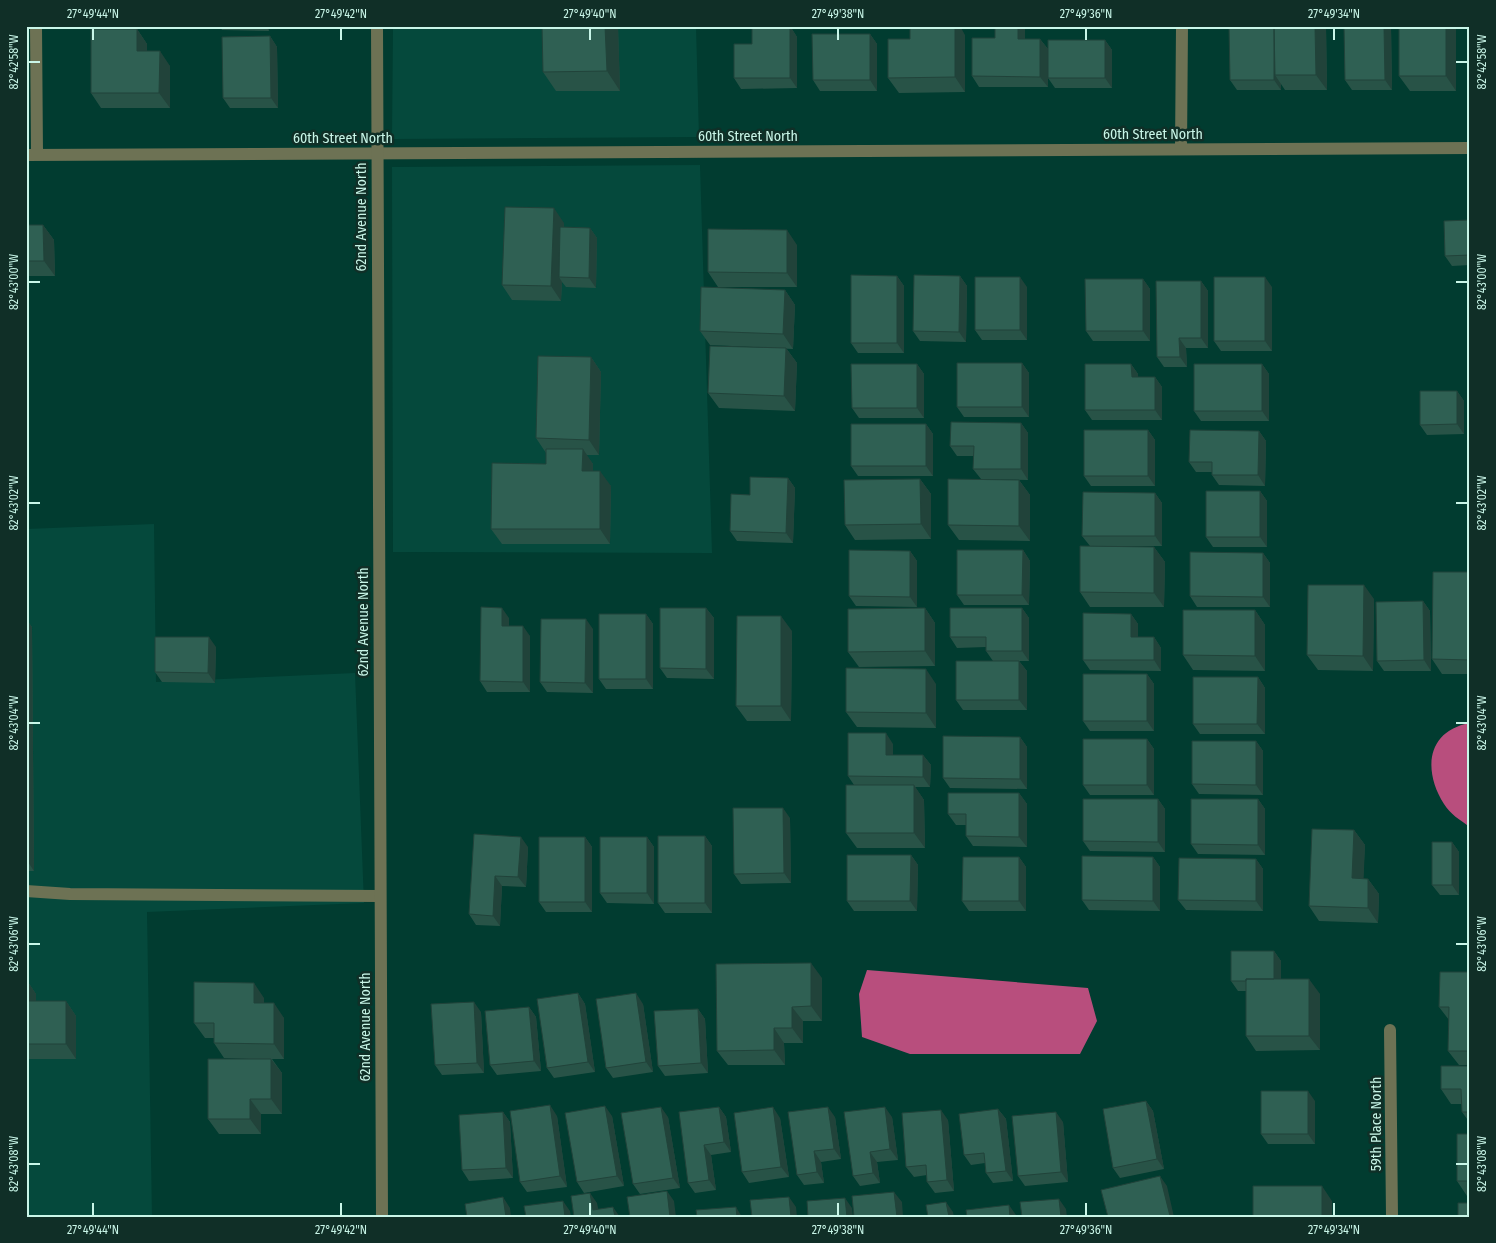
<svg xmlns="http://www.w3.org/2000/svg" width="1496" height="1243" font-family="'Fira Sans Condensed',sans-serif">
  <style>
    .built { fill: #05493c }
    .water { fill: #b84e7d }
    .lines { fill: none; stroke-linecap: round; stroke-linejoin: round }
    .service { stroke: #6d7254; stroke-width: 12 }
    .minor { stroke: #6d7254; stroke-width: 12 }
    .tertiary { stroke: #6d7254; stroke-width: 12 }
    .wall { fill: #285347 }
    .shaded-wall { fill: #21433a }
    .building { fill: #2f6053; stroke: #21433a }
    .ticks { fill: none; stroke: #c9f6e8; stroke-width: 2 }
    .labels { text-anchor: middle; stroke-width: 5; stroke-linejoin: round; paint-order: stroke }
    .street-label { font-size: 14px; fill: #c9f6e8; stroke: #102f27 }
    .neatline { fill: none; stroke: #c9f6e8; stroke-width: 2 }
    .ticks-label { font-size: 12px; text-anchor: middle; fill: #c9f6e8 }
  </style>
  <rect width="100%" height="100%" fill="#013c30"/>
  <path class="built" d="M393 26H696L699 137 392 139Z
    M700 165 712 553 393 552 392 167Z
    M154 524 156 682 355 673 364 903 147 912 152 1217H26V529Z"/>
  <path class="water" d="M1470 723V827C1460 820 1450 814 1444 804 1423 771 1426 731 1470 723Z
    M867 970 1088 988 1097 1021 1080 1054H910L862 1037 859 994Z"/>
  <g class="lines">
    <path class="service" d="M26 891 70 894 380 896"/>
    <path class="minor" d="M36 26 37 154
      M1181 149 1182 26
      M26 155 1470 148
      M1390 1030 1392 1217"/>
    <path class="tertiary" d="M377 26 382 1217"/>
  </g>
  <path class="wall" d="M85 26H152V29L86 27Z
    M220 26H269V31L222 30Z
    M618 26 620 91H556L543 72Z
    M790 26 797 37V88L741 89 734 78 752 44Z
    M1326 26 1327 90H1285L1281 84V90H1237L1230 80Z
    M1391 26 1392 90H1352L1345 80Z
    M1456 26V91H1410L1399 76Z
    M137 29 147 44V51L170 66V108H101L91 93Z
    M1025 29V39H1040L1048 49V87H979L972 76 995 38Z
    M870 34 877 44V91H820L813 80Z
    M965 35V92L899 93 888 78 910 39Z
    M270 36 277 47 278 108H230L223 98Z
    M1105 40 1112 50V88H1055L1048 78Z
    M1470 220V265L1452 266 1445 256Z
    M564 223V227L590 228 597 238 596 288 566 287 562 282 561 301 512 300 502 285Z
    M26 225H43L54 240 55 276H26Z
    M797 245V287H718L708 272Z
    M897 276 904 286V353H858L851 343Z
    M960 276 967 286 966 342 920 341 913 331Z
    M1143 279 1150 289V341H1093L1086 331Z
    M1201 281 1208 291V348H1186L1187 367H1164L1157 357Z
    M1027 287V340H982L975 330Z
    M1272 287V351H1221L1214 341Z
    M785 290 795 305 793 349 710 345 700 331Z
    M786 348 797 363 795 411 719 408 708 393Z
    M591 357 601 372 599 455H586L593 464V471L611 486 610 544H502L491 529 546 464V453L536 438Z
    M1022 363 1029 373V417H964L957 407Z
    M917 364 924 374V418H859L852 408Z
    M1131 364 1138 374V377H1155L1162 387V420H1092L1085 410Z
    M1262 364 1269 374V421H1201L1194 411Z
    M1457 391 1464 401V434L1427 435 1420 425Z
    M1021 423 1028 433V480L981 479 973 469 974 456H957L950 446Z
    M926 424 933 434V476H858L851 466Z
    M1148 430 1155 440V486H1091L1084 476Z
    M1259 431 1266 441 1265 486 1219 485 1212 475V472H1196L1189 462Z
    M788 478 795 488 793 543 737 541 730 531Z
    M920 479 931 494V539L855 540 845 525Z
    M1019 480 1030 495V541L959 540 948 525Z
    M1260 491 1267 501V547H1213L1206 537Z
    M1155 493 1162 503V546H1090L1082 536Z
    M1154 547 1165 562 1164 607H1090L1080 592Z
    M1023 550 1030 561 1029 605H964L957 595Z
    M910 551 917 561V607L856 606 849 596Z
    M1263 553 1270 563V607H1197L1190 596Z
    M1470 572V674H1442L1432 659Z
    M1374 599 1373 671 1318 670 1307 655Z
    M1423 601 1430 611 1431 671H1384L1377 661Z
    M706 608 714 618V679L667 678 660 668Z
    M925 608 935 623V666L859 667 848 652Z
    M1022 608 1029 618V661H993L986 651V647L957 648 950 637Z
    M1255 610 1265 625V671L1193 670 1183 655Z
    M646 614 653 624V689H606L599 679Z
    M1131 614 1138 624V637H1154L1161 648V671L1090 670 1083 660Z
    M509 618V626L530 636V692H487L480 681Z
    M26 619 32 627 34 871H26Z
    M593 629V693L547 692 540 682Z
    M792 631 791 721H747L736 706Z
    M216 647 215 683 162 682 155 672Z
    M1019 661 1027 671V710H963L956 700Z
    M1147 674 1154 684V731H1090L1083 721Z
    M1258 677 1265 688V734H1200L1193 724Z
    M936 684V728L857 727 846 712Z
    M1020 737 1027 747V789L950 788 943 778Z
    M1147 739 1154 749V795H1090L1083 785Z
    M1256 741 1263 751V795L1199 794 1192 784Z
    M893 744V755H923L931 765 930 787H915L924 800 925 848H857L846 833 854 785 848 776Z
    M1019 793 1027 804V847L973 846 966 836V825H956L948 814Z
    M1158 799 1165 809V852L1090 851 1083 841Z
    M1258 799 1265 809V855L1198 854 1191 844Z
    M790 818 791 883 741 884 734 874Z
    M1354 830 1365 845 1363 879H1368L1379 894 1378 923 1319 921 1309 906Z
    M474 834 528 847 526 887 502 886 500 926 476 925 469 914Z
    M705 836 712 846V913H665L658 903Z
    M585 837 592 847V912H546L539 902Z
    M647 837 654 847V904L607 903 600 893Z
    M1452 842 1459 852V895H1440L1432 885Z
    M911 855 918 865 917 911H854L847 901Z
    M1019 857 1026 867V911H969L962 901Z
    M1153 857 1160 867V911L1089 910 1082 900Z
    M1256 859 1263 869V911L1186 910 1178 900Z
    M1274 951 1281 961V979L1320 994V1050L1256 1051 1246 1036V991H1238L1231 981Z
    M1470 972V1065H1459L1448 1051 1449 1020 1439 1007Z
    M822 978V1021H803V1043H784L785 1065H728L717 1051Z
    M26 979 36 994V1001H66L76 1016V1059H26Z
    M578 993 585 1004 595 1072 554 1078 547 1068Z
    M264 998V1003L284 1018V1059H272L282 1073V1114H261V1134H219L208 1119 249 1059 224 1058 214 1043V1038H205L194 1023Z
    M643 1004 653 1072 613 1078 606 1068Z
    M529 1007 536 1017 541 1071 497 1075 490 1065Z
    M698 1009 705 1019 708 1073 665 1076 658 1066Z
    M481 1012 484 1073 442 1075 435 1065Z
    M1470 1066V1123L1462 1112V1104H1451L1441 1089Z
    M1146 1101 1153 1111 1164 1169 1120 1178 1113 1168Z
    M1315 1101V1144H1268L1261 1134Z
    M719 1107 726 1117 731 1152 711 1155 716 1190 695 1193 688 1183Z
    M998 1109 1006 1119 1013 1181 993 1183 986 1173 985 1163 971 1165 964 1155Z
    M503 1112 510 1122 513 1178 469 1181 462 1170Z
    M557 1116 567 1187 527 1192 520 1182Z
    M612 1116 624 1186 584 1193 577 1182Z
    M668 1117 680 1188 640 1194 633 1184Z
    M835 1117 841 1159 821 1162 824 1183 804 1185 797 1175Z
    M892 1117 898 1160 877 1162 880 1183 860 1186 853 1176Z
    M780 1118 789 1177 749 1183 742 1172Z
    M948 1120 954 1191 935 1193 927 1182V1175L914 1177 906 1167Z
    M1063 1122 1068 1182 1025 1186 1018 1176Z
    M1470 1134V1196H1467L1457 1181Z"/>
  <path class="shaded-wall" d="M266 26H269V31Z
    M605 26H618L620 91 607 71Z
    M790 26 797 37V88L790 78Z
    M955 26H960L965 35V92L955 77Z
    M1018 26H1023L1025 29V49L1018 39Z
    M1274 26 1275 75 1281 84V90L1274 80Z
    M1315 26H1326L1327 90 1316 75Z
    M1384 26H1391L1392 90 1385 80Z
    M1446 26H1456V91L1446 76Z
    M137 29 147 44V66L137 51Z
    M870 34 877 44V91L870 80Z
    M270 36 277 47 278 108 271 98Z
    M1040 39 1048 49V87L1040 77Z
    M1105 40 1112 50V88L1105 78Z
    M160 51 170 66V108L159 93Z
    M554 208 564 223 562 277H559L562 282 561 301 551 286Z
    M43 225 54 240 55 276 44 261Z
    M590 228 597 238 596 288 589 278Z
    M787 230 797 245V287L787 273Z
    M897 276 904 286V353L897 343Z
    M960 276 967 286 966 342 959 332Z
    M1020 277 1027 287V340L1020 330Z
    M1265 277 1272 287V351L1265 341Z
    M1143 279 1150 289V341L1143 331Z
    M1201 281 1208 291V348L1201 338Z
    M785 290 795 305 793 349 783 334Z
    M1179 338 1186 348 1187 367 1180 357Z
    M786 348 797 363 795 411 784 396Z
    M591 357 601 372 599 455 589 440Z
    M1022 363 1029 373V417L1022 407Z
    M917 364 924 374V418L917 408Z
    M1131 364 1138 374 1139 388 1132 377Z
    M1262 364 1269 374V421L1262 411Z
    M1155 377 1162 387V420L1155 410Z
    M1457 391 1464 401V434L1457 424Z
    M1021 423 1028 433V480L1021 469Z
    M926 424 933 434V476L926 466Z
    M1148 430 1155 440V486L1148 476Z
    M1259 431 1266 441 1265 486 1258 475Z
    M583 449 593 464V486L582 471Z
    M600 471 611 486 610 544 600 529Z
    M788 478 795 488 793 543 786 533Z
    M920 479 931 494V539L921 524Z
    M1019 480 1030 495V541L1019 526Z
    M1260 491 1267 501V547L1260 537Z
    M1155 493 1162 503V546L1155 536Z
    M1154 547 1165 562 1164 607 1154 593Z
    M1023 550 1030 561 1029 605 1022 595Z
    M910 551 917 561V607L910 597Z
    M1263 553 1270 563V607L1263 597Z
    M1364 585 1374 599 1373 671 1363 656Z
    M1423 601 1430 611 1431 671 1424 660Z
    M502 608 509 618V636L502 626Z
    M706 608 714 618V679L706 669Z
    M925 608 935 623V666L925 651Z
    M1022 608 1029 618V661L1022 651Z
    M1255 610 1265 625V671L1255 656Z
    M646 614 653 624V689L646 679Z
    M1131 614 1138 624V647L1131 637Z
    M781 616 792 631 791 721 781 706Z
    M26 619 32 627 34 871 26 859Z
    M586 619 593 629V693L585 683Z
    M523 626 530 636V692L523 682Z
    M209 637 216 647 215 683 208 673Z
    M1154 637 1161 648V671L1154 660Z
    M1019 661 1027 671V710L1019 700Z
    M926 669 936 684V728L926 713Z
    M1147 674 1154 684V731L1147 721Z
    M1258 677 1265 688V734L1257 724Z
    M886 733 893 744V765L886 755Z
    M1020 737 1027 747V789L1020 779Z
    M1147 739 1154 749V795L1147 785Z
    M1256 741 1263 751V795L1256 785Z
    M923 755 931 765 930 787 923 777Z
    M914 785 924 800 925 848 914 833Z
    M1019 793 1027 804V847L1019 837Z
    M1158 799 1165 809V852L1158 842Z
    M1258 799 1265 809V855L1258 845Z
    M783 808 790 818 791 883 784 873Z
    M1354 830 1365 845 1363 893 1352 878Z
    M705 836 712 846V913L705 903Z
    M521 837 528 847 526 887 518 877Z
    M585 837 592 847V912L585 902Z
    M647 837 654 847V904L647 893Z
    M1452 842 1459 852V895L1452 885Z
    M911 855 918 865 917 911 910 901Z
    M1019 857 1026 867V911L1019 901Z
    M1153 857 1160 867V911L1153 901Z
    M1256 859 1263 869V911L1256 901Z
    M495 876 502 886 500 926 493 916Z
    M1368 879 1379 894 1378 923 1368 908Z
    M1274 951 1281 961V991L1274 981Z
    M811 963 822 978V1021L811 1006Z
    M26 979 36 994V1015L26 1002Z
    M1309 979 1320 994V1050L1309 1036Z
    M254 983 264 998V1018L254 1003Z
    M578 993 585 1004 595 1072 588 1062Z
    M636 993 643 1004 653 1072 646 1062Z
    M66 1001 76 1016V1059L66 1044Z
    M474 1002 481 1012 484 1073 477 1063Z
    M274 1003 284 1018V1059L274 1044Z
    M529 1007 536 1017 541 1071 534 1061Z
    M792 1007 803 1021V1043L792 1028Z
    M698 1009 705 1019 708 1073 701 1063Z
    M774 1028 784 1043 785 1065 774 1050Z
    M271 1059 282 1073V1114L271 1099Z
    M1308 1091 1315 1101V1144L1308 1134Z
    M250 1099 261 1114V1134L250 1119Z
    M1146 1101 1153 1111 1164 1169 1157 1159Z
    M550 1105 557 1116 567 1187 560 1176Z
    M605 1106 612 1116 624 1186 617 1176Z
    M661 1107 668 1117 680 1188 673 1178Z
    M719 1107 726 1117 731 1152 724 1142Z
    M773 1107 780 1118 789 1177 781 1167Z
    M828 1107 835 1117 841 1159 834 1149Z
    M885 1107 892 1117 898 1160 890 1149Z
    M998 1109 1006 1119 1013 1181 1006 1171Z
    M941 1110 948 1120 954 1191 947 1180Z
    M503 1112 510 1122 513 1178 506 1168Z
    M1056 1112 1063 1122 1068 1182 1061 1172Z
    M704 1145 711 1155 716 1190 709 1180Z
    M814 1151 821 1162 824 1183 817 1172Z
    M870 1152 877 1162 880 1183 873 1173Z
    M1160 1176 1167 1186 1174 1217 1170 1216Z
    M1322 1186 1332 1201V1217H1322Z
    M667 1191 674 1201 676 1217H670Z
    M894 1192 902 1202 903 1217H897Z
    M590 1193 597 1203 600 1217 593 1210Z
    M503 1197 510 1208 511 1217H506Z
    M789 1197 796 1207 797 1217H791Z
    M845 1198 852 1208 853 1217H847Z
    M1059 1199 1066 1209 1067 1217H1061Z
    M563 1201 570 1211 571 1217H565Z
    M946 1202 953 1212 954 1217H949Z
    M1009 1205 1016 1215V1217H1010Z
    M613 1207 620 1217H615Z
    M736 1207 742 1217H737Z"/>
  <path class="building" d="M542 26H605L607 71 543 72Z
    M790 26V78H734V44H752V27Z
    M910 26H955V77L888 78V39H910Z
    M995 26H1018V39H1040V77L972 76V38H995Z
    M1229 26H1274V80H1230Z
    M1274 26H1315L1316 75H1275Z
    M1344 26H1384L1385 80H1345Z
    M1399 26H1446V76H1399Z
    M1469 26H1470V80H1468Z
    M91 29H137V51H160L159 93H91Z
    M812 34H870V80H813Z
    M270 36 271 98H223L222 37Z
    M1048 40H1105V78H1048Z
    M505 207 554 208 551 286 502 285Z
    M1470 220V255L1445 256 1444 221Z
    M26 225H43L44 261H26Z
    M560 227 590 228 589 278 559 277Z
    M708 229 787 230V273L708 272Z
    M851 275 897 276V343H851Z
    M914 275 960 276 959 332 913 331Z
    M975 277H1020V330H975Z
    M1214 277H1265V341H1214Z
    M1085 279H1143V331H1086Z
    M1156 281H1201V338H1179L1180 357H1157Z
    M701 287 785 290 783 334 700 331Z
    M710 346 786 348 784 396 708 393Z
    M538 356 591 357 589 440 536 438Z
    M957 363H1022V407H957Z
    M851 364H917V408H852Z
    M1085 364H1131L1132 377H1155V410H1085Z
    M1194 364H1262V411H1194Z
    M1420 391H1457V424L1420 425Z
    M951 422 1021 423V469H973L974 446H950Z
    M851 424H926V466H851Z
    M1084 430H1148V476H1084Z
    M1190 430 1259 431 1258 475H1212V462H1189Z
    M546 449H583L582 471H600V529H491L492 463 546 464Z
    M750 477 788 478 786 533 730 531 731 494 750 495Z
    M920 479 921 524 845 525 844 480Z
    M948 479 1019 480V526L948 525Z
    M1206 491H1260V537H1206Z
    M1083 492 1155 493V536H1082Z
    M1080 546 1154 547V593L1080 592Z
    M849 550 910 551V597L849 596Z
    M957 550H1023L1022 595H957Z
    M1190 552 1263 553V597L1190 596Z
    M1433 572H1470V660L1432 659Z
    M1308 585H1364L1363 656 1307 655Z
    M1423 601 1424 660 1377 661 1376 602Z
    M481 607 502 608V626H523V682L480 681Z
    M660 608H706V669L660 668Z
    M925 608V651L848 652V609Z
    M950 608H1022V651H986V637H950Z
    M1183 610H1255V656L1183 655Z
    M1083 613 1131 614V637H1154V660H1083Z
    M599 614H646V679H599Z
    M737 616H781V706H736Z
    M541 619H586L585 683 540 682Z
    M155 637H209L208 673 155 672Z
    M956 661H1019V700H956Z
    M846 668 926 669V713L846 712Z
    M1083 674H1147V721H1083Z
    M1193 677H1258L1257 724H1193Z
    M848 733H886V755H923V777L848 776Z
    M943 736 1020 737V779L943 778Z
    M1083 739H1147V785H1083Z
    M1192 741H1256V785L1192 784Z
    M846 785H914V833H846Z
    M948 793H1019V837L966 836V814H948Z
    M1083 799H1158V842L1083 841Z
    M1191 799H1258V845L1191 844Z
    M733 808H783L784 873 734 874Z
    M1312 829 1354 830 1352 878 1368 879V908L1309 906Z
    M474 834 521 837 518 877 495 876 493 916 469 914Z
    M658 836H705V903H658Z
    M539 837H585V902H539Z
    M600 837H647V893H600Z
    M1432 842H1452V885H1432Z
    M847 855H911L910 901H847Z
    M1082 856 1153 857V901L1082 900Z
    M963 857H1019V901H962Z
    M1179 858 1256 859V901L1178 900Z
    M1231 951H1274V979H1246V981H1231Z
    M811 963V1006L792 1007V1028H774V1050L717 1051 716 964Z
    M1440 972H1470V1051H1448L1449 1007H1439Z
    M1246 979H1309V1036H1246Z
    M194 982 254 983V1003H274V1044L214 1043V1023H194Z
    M578 993 588 1062 547 1068 537 999Z
    M636 993 646 1062 606 1068 596 999Z
    M26 1001H66V1044H26Z
    M474 1002 477 1063 435 1065 431 1004Z
    M529 1007 534 1061 490 1065 485 1011Z
    M698 1009 701 1063 658 1066 654 1011Z
    M208 1059H271V1099H250V1119H208Z
    M1441 1066H1470V1112H1462L1461 1089H1441Z
    M1261 1091H1308V1134H1261Z
    M1146 1101 1157 1159 1113 1168 1103 1109Z
    M550 1105 560 1176 520 1182 510 1111Z
    M605 1106 617 1176 577 1182 565 1113Z
    M661 1107 673 1178 633 1184 621 1113Z
    M719 1107 724 1142 704 1145 709 1180 688 1183 679 1112Z
    M773 1107 781 1167 742 1172 734 1113Z
    M828 1107 834 1149 814 1151 817 1172 797 1175 788 1112Z
    M885 1107 890 1149 870 1152 873 1173 853 1176 844 1112Z
    M998 1109 1006 1171 986 1173 984 1153 964 1155 959 1114Z
    M941 1110 947 1180 927 1182 926 1165 906 1167 902 1113Z
    M503 1112 506 1168 462 1170 459 1115Z
    M1056 1112 1061 1172 1018 1176 1012 1116Z
    M1457 1134H1470V1181H1457Z
    M1160 1176 1170 1216 1108 1217 1101 1190Z
    M1253 1186H1322V1217H1253Z
    M667 1191 670 1217H630L627 1197Z
    M894 1192 897 1217H854L852 1196Z
    M590 1193 593 1210 613 1207 615 1217H574L571 1196Z
    M503 1197 506 1217H467L465 1204Z
    M789 1197 791 1217H752L750 1200Z
    M845 1198 847 1217H808L807 1201Z
    M1059 1199 1061 1217H1022L1020 1202Z
    M563 1201 565 1217H526L524 1206Z
    M946 1202 949 1217H928L926 1205Z
    M1458 1203H1470V1217H1458Z
    M1009 1205 1010 1217H967L966 1210Z
    M736 1207 737 1217H697L696 1210Z"/>
  <path class="ticks" d="M93 28V40M341 28V40M590 28V40M838 28V40M1086 28V40M1334 28V40M28 62H40M1456 62H1468M28 282H40M1456 282H1468M28 503H40M1456 503H1468M28 723H40M1456 723H1468M28 944H40M1456 944H1468M28 1164H40M1456 1164H1468M93 1203V1216M341 1203V1216M590 1203V1216M838 1203V1216M1086 1203V1216M1334 1203V1216"/>
  <g class="labels">
    <g class="street-label">
      <text x="1153" y="139">60th Street North</text>
      <text x="748" y="141">60th Street North</text>
      <text x="343" y="143">60th Street North</text>
      <text transform="translate(361 217) rotate(-90)" y="5">62nd Avenue North</text>
      <text transform="translate(363 622) rotate(-90)" y="5">62nd Avenue North</text>
      <text transform="translate(365 1027) rotate(-90)" y="5">62nd Avenue North</text>
      <text transform="translate(1376 1124) rotate(-90)" y="5">59th Place North</text>
    </g>
  </g>
  <rect width="1496" height="1243" fill="none" stroke="#102f27" stroke-width="55"/>
  <rect x="28" y="28" width="1440" height="1188" class="neatline"/>
  <g class="ticks-label">
    <text x="93" y="18">27°49'44"N</text>
    <text x="341" y="18">27°49'42"N</text>
    <text x="590" y="18">27°49'40"N</text>
    <text x="838" y="18">27°49'38"N</text>
    <text x="1086" y="18">27°49'36"N</text>
    <text x="1334" y="18">27°49'34"N</text>
    <text transform="translate(1482 62) rotate(-90)" y="4">82°42'58"W</text>
    <text transform="translate(14 62) rotate(-90)" y="4">82°42'58"W</text>
    <text transform="translate(1482 282) rotate(-90)" y="4">82°43'00"W</text>
    <text transform="translate(14 282) rotate(-90)" y="4">82°43'00"W</text>
    <text transform="translate(1482 503) rotate(-90)" y="4">82°43'02"W</text>
    <text transform="translate(14 503) rotate(-90)" y="4">82°43'02"W</text>
    <text transform="translate(1482 723) rotate(-90)" y="4">82°43'04"W</text>
    <text transform="translate(14 723) rotate(-90)" y="4">82°43'04"W</text>
    <text transform="translate(1482 944) rotate(-90)" y="4">82°43'06"W</text>
    <text transform="translate(14 944) rotate(-90)" y="4">82°43'06"W</text>
    <text transform="translate(1482 1164) rotate(-90)" y="4">82°43'08"W</text>
    <text transform="translate(14 1164) rotate(-90)" y="4">82°43'08"W</text>
    <text x="93" y="1234">27°49'44"N</text>
    <text x="341" y="1234">27°49'42"N</text>
    <text x="590" y="1234">27°49'40"N</text>
    <text x="838" y="1234">27°49'38"N</text>
    <text x="1086" y="1234">27°49'36"N</text>
    <text x="1334" y="1234">27°49'34"N</text>
  </g>
</svg>
